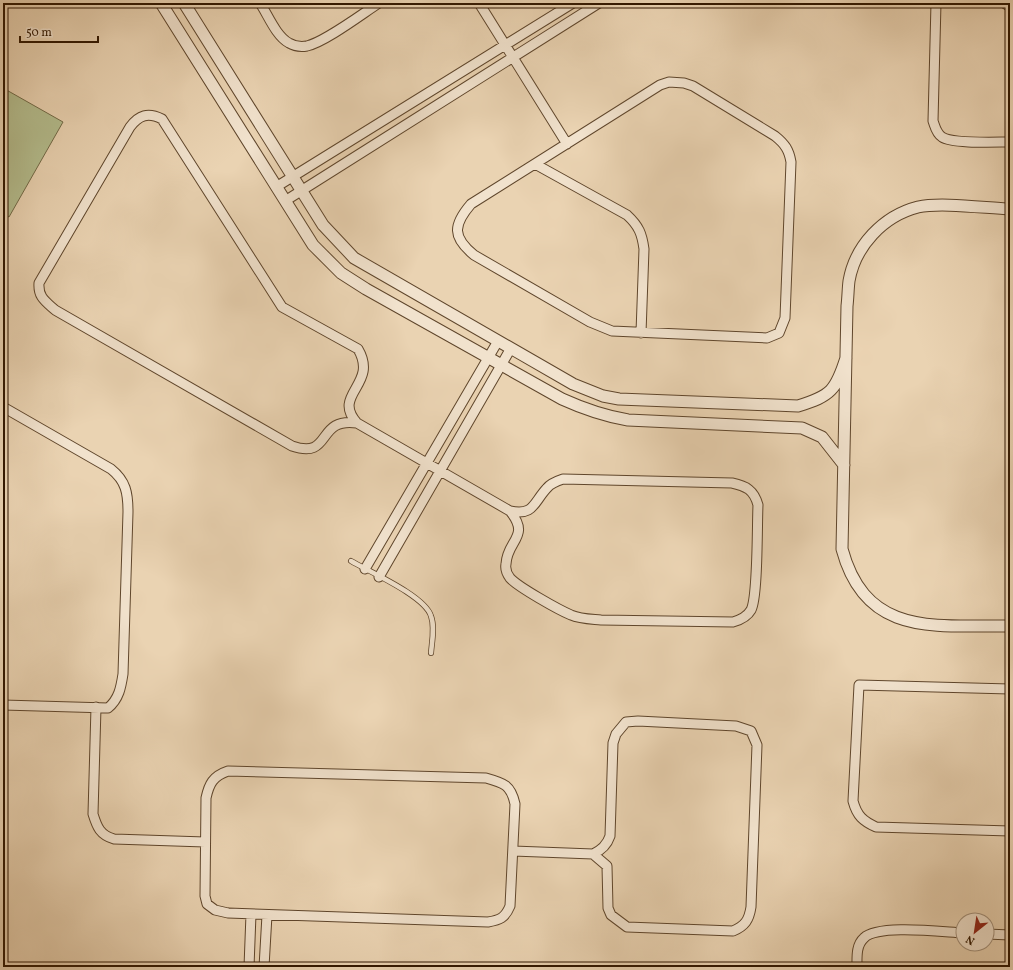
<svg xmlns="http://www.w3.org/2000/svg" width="1013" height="970" font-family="Vollkorn,serif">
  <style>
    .green { fill: #b4bd8e; stroke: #726a47 }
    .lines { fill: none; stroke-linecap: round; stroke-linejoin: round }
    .service-casing { stroke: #5f462c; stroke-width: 6 }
    .minor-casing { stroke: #5f462c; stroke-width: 11 }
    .tertiary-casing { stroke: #5f462c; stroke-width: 13 }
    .service { stroke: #f1e2cd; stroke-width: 4.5 }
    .minor { stroke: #f1e2cd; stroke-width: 9 }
    .tertiary { stroke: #f1e2cd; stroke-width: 11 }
  </style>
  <rect width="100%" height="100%" fill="#ead3b2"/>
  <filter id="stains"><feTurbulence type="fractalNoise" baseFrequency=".005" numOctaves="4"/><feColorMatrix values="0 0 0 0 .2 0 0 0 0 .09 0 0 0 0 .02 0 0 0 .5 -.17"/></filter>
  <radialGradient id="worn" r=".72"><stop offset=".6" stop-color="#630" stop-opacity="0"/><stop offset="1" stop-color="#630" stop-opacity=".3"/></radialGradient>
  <path class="green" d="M3 88 63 122 9 217 3 214Z"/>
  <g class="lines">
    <defs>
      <path id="service" d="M351 561C370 572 425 596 431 616 435 627 432 641 431 653"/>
      <path id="minor" d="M260 3C268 15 276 36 289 43 294 46 301 47 307 46 325 42 362 14 379 3
        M479 3 567 144
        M936 3 933 121C935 126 936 133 942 137 952 144 996 142 1010 142
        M1004 3 1010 7
        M669 82 684 83 693 86 775 136C785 144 789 150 791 162L785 318 779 333 767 338 612 331 590 322 474 255C452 237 453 225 471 204L660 85Z
        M535 164 627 215C639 226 642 234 644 249L641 333
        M276 187 573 3
        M285 201 599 3
        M3 407 111 469C126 481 128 493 128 512L123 674C121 687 119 699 108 708L3 705
        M357 423C315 417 333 460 292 446L55 310C45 301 38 297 39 283L130 127C139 115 148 112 162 119L282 307 358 349C379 385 331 394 357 423L510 511C534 516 533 503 547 488 551 483 557 481 563 479L732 483C746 486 754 490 758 505 757 525 758 597 751 610 747 617 740 620 733 622L601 620C590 619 580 619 571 615 559 610 518 587 510 578 507 574 505 569 506 564 507 540 531 537 510 511
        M365 569 498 341
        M379 577 511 348
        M1010 689 859 685 853 801C857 816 863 821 876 827L1010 831
        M96 707 93 814C97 827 100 835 114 839L205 842
        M228 771 486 778C504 783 511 785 515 804L510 906C505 918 500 920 488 922L228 913 215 910 207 904 205 896 206 798C209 784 213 776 228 771Z
        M513 851 593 854 607 866 608 908 611 915 627 927 733 931C745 926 749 920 751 907L757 745 751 731 736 726 638 721 626 722 616 734 613 743 610 836C607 845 602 850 593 854
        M987 934 1010 935
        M249 967 251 914
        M264 967 267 915
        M857 967C857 957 856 945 864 938 878 924 942 932 963 933"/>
      <path id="tertiary" d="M161 3 313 245 341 273 366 289 562 399C584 409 604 416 628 420L802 428 822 437 844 465
        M184 3 323 225 354 258 573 384 603 396 619 399 798 406C831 396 836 390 846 358
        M1010 209C985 208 941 202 918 207 883 216 855 246 849 281 848 289 848 298 847 306L842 549C866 638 936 625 1010 626"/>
    </defs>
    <use href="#service" class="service-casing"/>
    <use href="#minor" class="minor-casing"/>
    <use href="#tertiary" class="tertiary-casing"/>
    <use href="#service" class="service"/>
    <use href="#minor" class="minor"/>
    <use href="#tertiary" class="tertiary"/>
  </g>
  <rect width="1013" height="970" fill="none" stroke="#ead3b2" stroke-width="16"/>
  <rect x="4" y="4" width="1005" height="962" fill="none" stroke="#311700" stroke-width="2"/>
  <rect x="8" y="8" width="997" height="954" fill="none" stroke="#311700"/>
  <g transform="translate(975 932) rotate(210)"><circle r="19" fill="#f1e2cd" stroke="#a4917b"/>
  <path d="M0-3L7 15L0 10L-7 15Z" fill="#8f2418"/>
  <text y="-6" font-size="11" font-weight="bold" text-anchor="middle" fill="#311700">N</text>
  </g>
  <path d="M20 36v6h78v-6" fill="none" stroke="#311700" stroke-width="2"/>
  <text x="26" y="36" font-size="12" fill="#311700" stroke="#f1e2cd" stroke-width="3" paint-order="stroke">50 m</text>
  <rect width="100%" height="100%" filter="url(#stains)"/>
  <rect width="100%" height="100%" fill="url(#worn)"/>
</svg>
